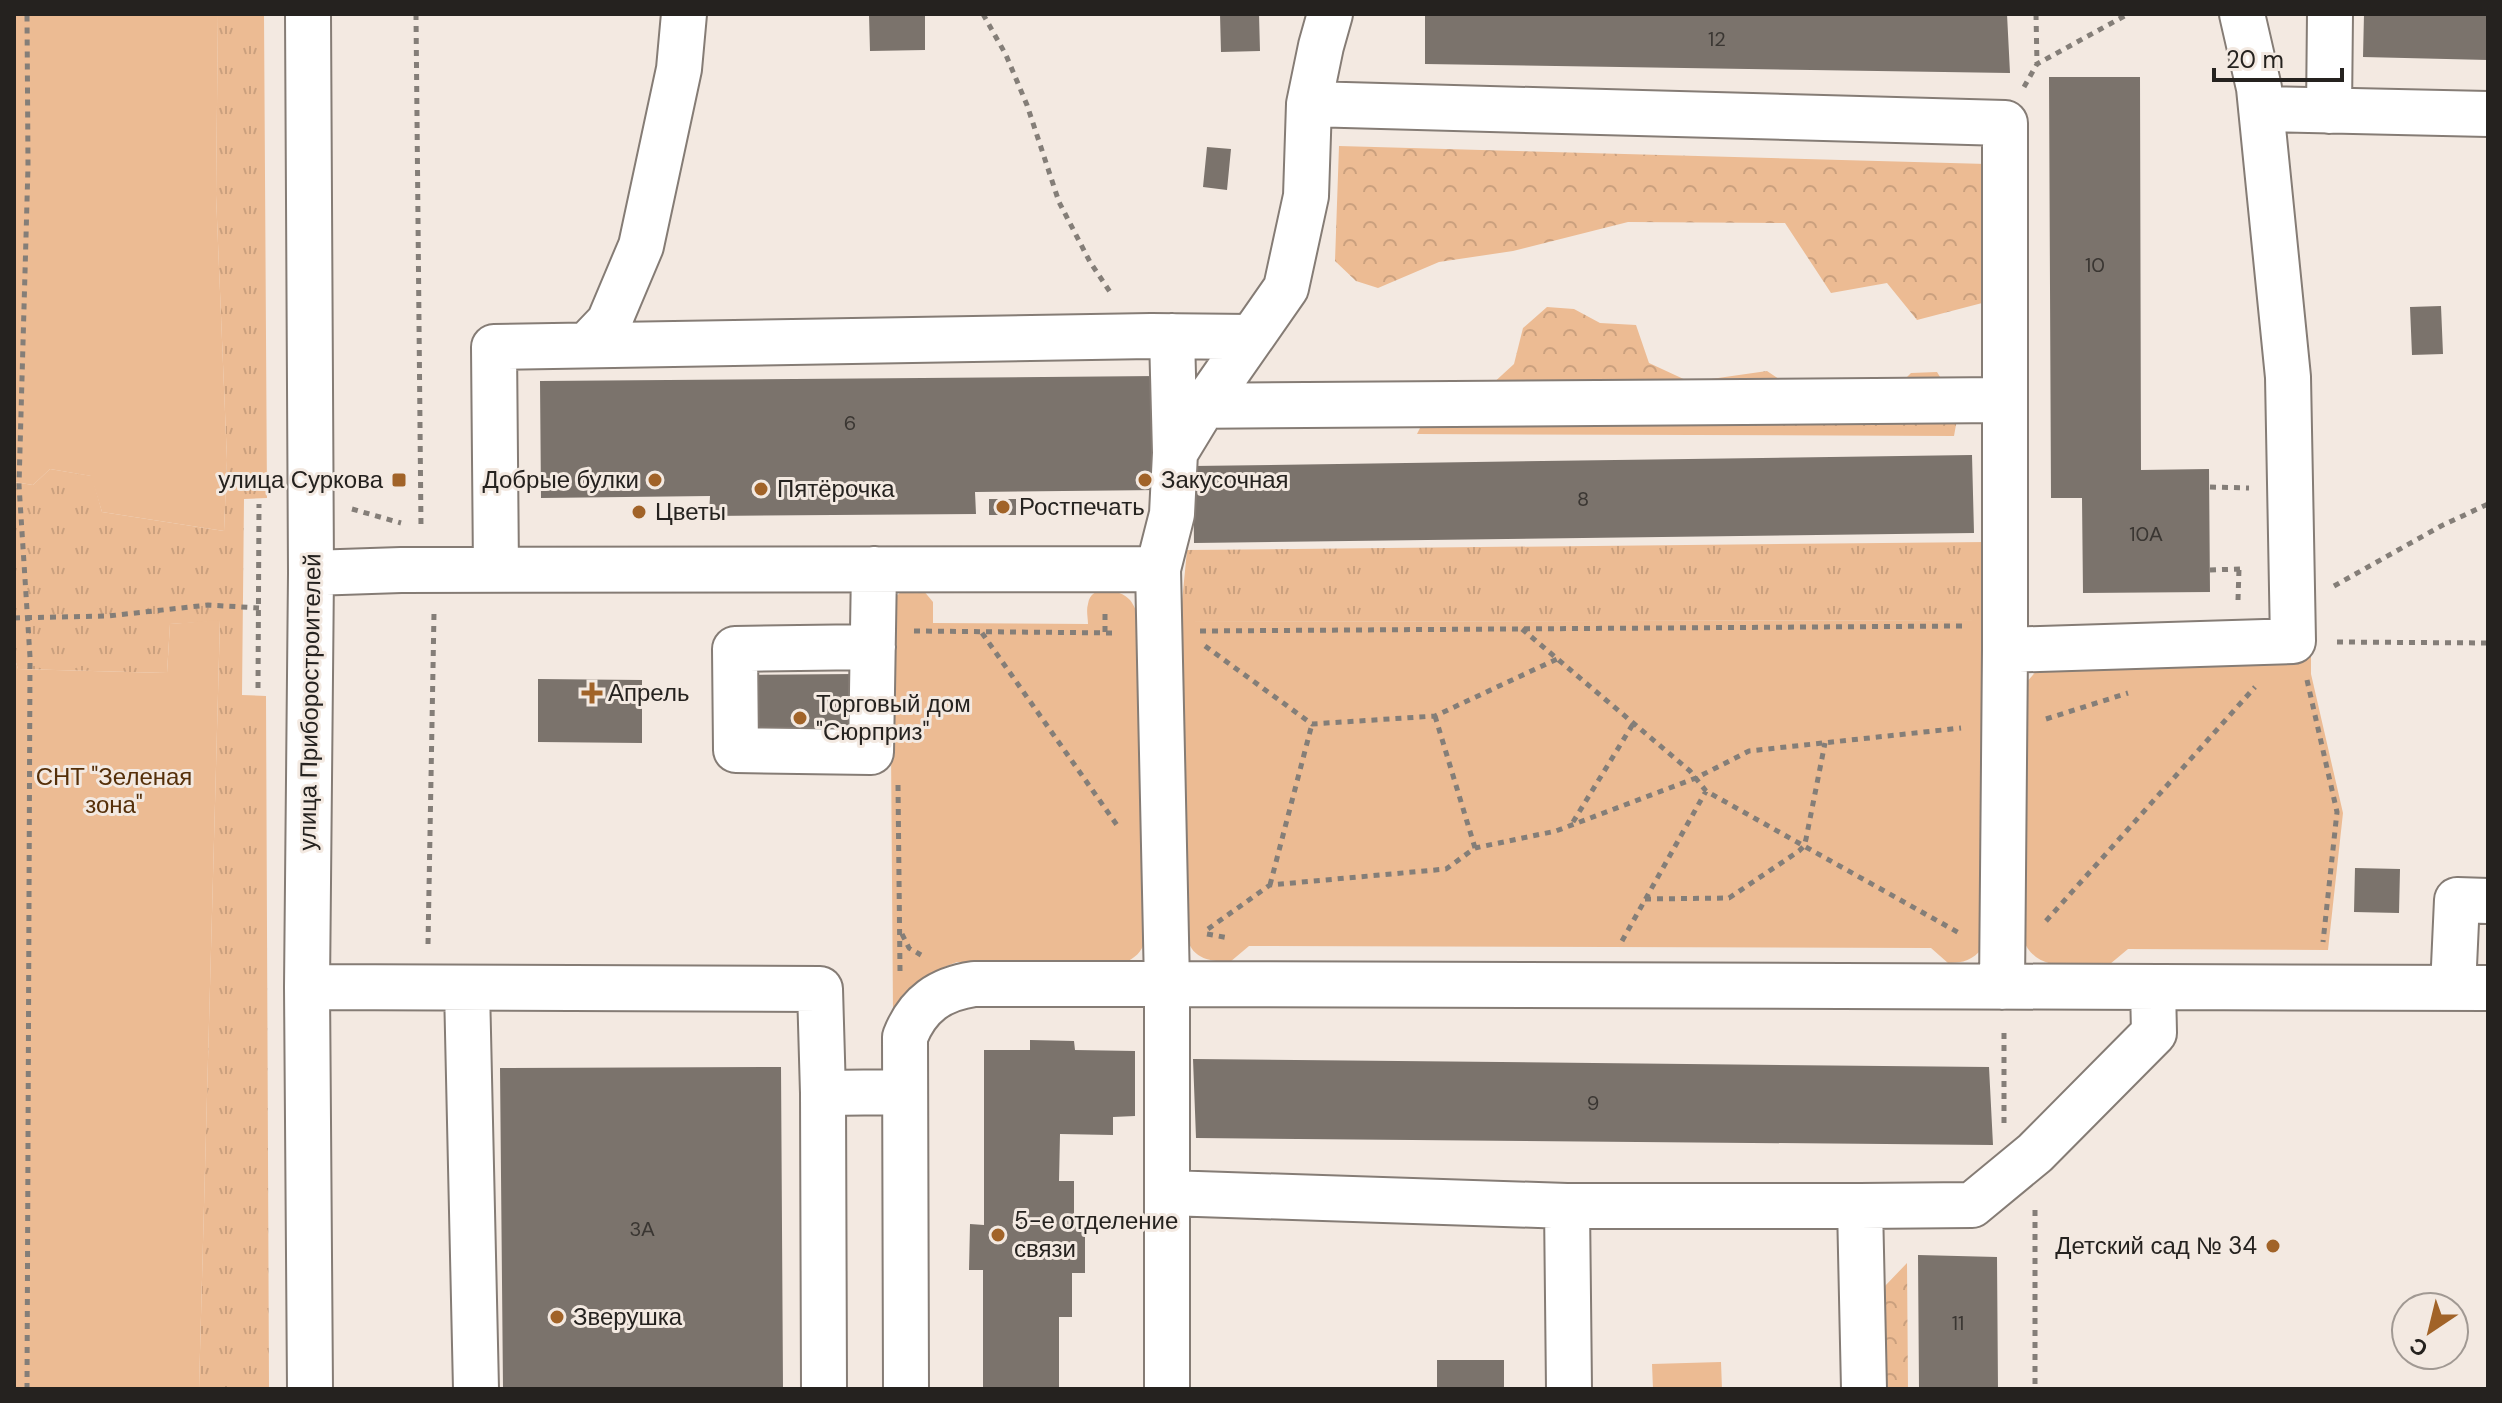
<svg xmlns="http://www.w3.org/2000/svg" width="2502" height="1403" font-family="'DM Sans',sans-serif">
  <style>
    .grass { fill: url(#grass-tufts) }
    .forest { fill: url(#forest-crowns) }
    .green { fill: #ecbb93 }
    .building { fill: #7b736c }
    .lines { fill: none; stroke-linecap: round; stroke-linejoin: round }
    .minor-casing { stroke: #857c75; stroke-width: 48 }
    .path { stroke: #847e78; stroke-width: 5; stroke-dasharray: 6 6; stroke-linecap: butt }
    .minor { stroke: #fff; stroke-width: 44 }
    .poi-dot { fill: #a16328; stroke: #f3e9e1; stroke-width: 3 }
    .labels { text-anchor: middle; stroke-width: 6; stroke-linejoin: round; paint-order: stroke }
    .number-label { font-size: 20px; fill: #3a3632 }
    .poi-label { font-size: 24px; fill: #25221f; stroke: #f3e9e1; text-anchor: start }
    .street-label { font-size: 24px; fill: #25221f; stroke: #f3e9e1 }
    .park-label { font-size: 24px; fill: #552f09; stroke: #f3e9e1 }
  </style>
  <defs>
    <pattern id="grass-tufts" width="24" height="20" patternUnits="userSpaceOnUse" patternTransform="scale(2)"><rect width="24" height="20" fill="#ecbb93"/><path d="M3 7l-1-3M5 7V3M7 7l1-3M15 17l-1-3M17 17v-4M19 17l1-3" fill="none" stroke="#caa07e"/></pattern>
    <pattern id="forest-crowns" width="20" height="18" patternUnits="userSpaceOnUse" patternTransform="scale(2)"><rect width="20" height="18" fill="#ecbb93"/><path d="M2 6a3 3 0 1 1 6 0M12 15a3 3 0 1 1 6 0" fill="none" stroke="#caa07e"/></pattern>
  </defs>
  <rect width="100%" height="100%" fill="#f3e9e1"/>
  <path class="grass" d="M218 14H264L267 498 244 499 242 695 266 696 269 1389H199L220 621 170 624 167 673 18 669 14 656V482L33 485 50 469 92 476 102 512 224 531 227 460 216 195Z
    M1987 542V620L1182 622V602L1187 550Z"/>
  <path class="forest" d="M1339 146 1987 164 1986 302 1917 320 1887 283 1831 293 1785 223 1628 222 1513 251 1439 262 1378 288 1356 281 1335 261Z
    M1547 307 1574 309 1600 323 1636 325 1649 363 1690 382 1767 371 1801 394 1884 400 1911 373 1937 372 1959 408 1954 436 1417 434 1437 394 1490 386 1514 364 1523 328Z
    M1907 1263 1908 1389H1872V1312L1884 1287Z"/>
  <path class="green" d="M14 14H218L216 195 227 460 224 531 102 512 91 476 50 469 33 485 14 482Z
    M914 589 923 590 933 602V623L1088 624C1088 618 1086 610 1088 604 1091 583 1120 589 1130 600 1134 605 1137 613 1139 618L1146 938C1143 949 1138 956 1128 961L957 962C929 972 910 988 893 1012L890 617 892 600 902 591Z
    M220 620 199 1389H14V656L18 669 167 673 170 624Z
    M1987 620 1983 948C1972 960 1964 963 1948 963L1931 948 1249 946 1230 962C1211 961 1193 960 1187 938L1182 622Z
    M2300 650H2311V674L2343 813 2328 950 2128 949 2110 964C2079 965 2036 975 2023 939L2025 684 2039 668 2299 664Z
    M1721 1362 1722 1389H1653L1652 1364Z"/>
  <path class="building" d="M869 14H925V50L870 51Z
    M1220 14H1259L1260 51 1221 52Z
    M1425 14H2007L2010 73 1425 64Z
    M2364 14H2488V60L2363 57Z
    M2049 77H2140L2141 470 2209 469 2210 592 2083 593 2082 498H2051Z
    M1207 147 1231 149 1227 190 1203 187Z
    M2441 306 2443 354 2412 355 2410 307Z
    M1158 376 1159 490 975 492 976 514 709 516 710 496 541 498 540 381Z
    M1972 455 1974 533 1194 543 1193 466Z
    M989 499H1016V515H989Z
    M854 674 855 734 746 735 745 675Z
    M538 679 642 680V743L538 742Z
    M2355 868 2400 869 2399 913 2354 912Z
    M1030 1040 1074 1041 1075 1050 1135 1051V1116L1113 1117V1135L1060 1134 1059 1181H1074V1226H1085V1273H1072V1317H1059V1389H983V1270H969L970 1224 984 1225V1050H1030Z
    M1193 1059 1989 1067 1993 1145 1196 1138Z
    M781 1067 783 1389H503L500 1068Z
    M1918 1255 1997 1257 1998 1389H1919Z
    M1437 1360H1504V1389H1437Z"/>
  <g class="lines">
    <defs>
      <path id="minor" d="M308 14 311 573 307 987 310 1389
        M1309 104 1321 46 1330 14
        M2261 109 2488 114
        M2329 111 2330 14
        M587 345 609 322 641 246 679 69 684 14
        M1179 406 2004 400
        M1175 453 1203 407 1286 288 1306 196 1309 104 2005 123V650L2293 641 2288 377 2259 88 2242 14
        M496 570 494 347 1151 336 1251 337
        M311 573 401 570 1158 569
        M873 647 735 649 736 750 871 752 874 569
        M307 987 820 989 823 1093 824 1389
        M2002 987 2005 650
        M467 988 476 1389
        M2453 988 2457 900 2488 901
        M823 1093 905 1092
        M1168 1193 1567 1206 1569 1389
        M1567 1206H1860
        M906 1389 905 1037C918 1004 940 989 974 984H1167L2488 988
        M1167 1389V984L1158 569 1172 514 1175 453 1172 336
        M1864 1389 1860 1206 1972 1205 2035 1153 2154 1033 2153 987"/>
    </defs>
    <use href="#minor" class="minor-casing"/>
    <path class="path" d="M416 14 421 527
      M983 14 1006 55 1027 105 1059 202 1090 262 1112 295
      M2036 14 2037 64
      M2024 87 2037 64 2128 14
      M2210 487 2249 488
      M352 509 401 523
      M2210 570 2241 569
      M2334 586 2441 526 2488 504
      M2238 600 2239 569
      M14 618 108 616 208 605 259 608
      M1522 629 1690 771 1706 791 1961 934
      M914 631 1116 633
      M1200 631 1962 626
      M1105 632V610
      M982 633 1119 828
      M2337 642 2488 643
      M1205 646 1312 724 1435 716 1557 659
      M2307 680 2337 812 2323 942
      M258 688 259 504
      M1435 716 1475 848
      M2046 719 2128 693
      M898 785 900 971
      M1573 822 1633 724
      M1270 885 1312 724
      M1645 899 1729 898 1799 851 1804 846 1806 839 1825 743
      M2046 921 2255 687
      M1208 929 1270 885 1446 869 1475 848 1556 831 1696 778 1749 751 1961 728
      M902 934 909 948 921 955
      M1207 934 1229 938
      M1622 941 1706 791
      M428 944 434 613
      M2004 1123V1029
      M2035 1210V1389
      M27 1389 30 657 19 485 28 166 27 14"/>
    <use href="#minor" class="minor"/>
  </g>
  <g class="poi-dot">
    <rect x="391" y="472" width="16" height="16" rx="4"/>
    <circle cx="655" cy="480" r="8"/>
    <circle cx="1145" cy="480" r="8"/>
    <circle cx="761" cy="489" r="8"/>
    <circle cx="1003" cy="507" r="8"/>
    <circle cx="639" cy="512" r="8"/>
    <path d="M588 681h8v8h8v8h-8v8h-8v-8h-8v-8h8z"/>
    <circle cx="800" cy="718" r="8"/>
    <circle cx="998" cy="1235" r="8"/>
    <circle cx="2273" cy="1246" r="8"/>
    <circle cx="557" cy="1317" r="8"/>
  </g>
  <g class="labels">
    <g class="number-label">
      <text x="1717" y="46">12</text>
      <text x="2095" y="272">10</text>
      <text x="850" y="430">6</text>
      <text x="1583" y="506">8</text>
      <text x="2146" y="541">10А</text>
      <text x="1593" y="1110">9</text>
      <text x="642" y="1236">3А</text>
      <text x="1958" y="1330">11</text>
    </g>
    <g class="poi-label">
      <text x="383" y="488" text-anchor="end">улица Суркова</text>
      <text x="639" y="488" text-anchor="end">Добрые булки</text>
      <text x="1161" y="488">Закусочная</text>
      <text x="777" y="497">Пятёрочка</text>
      <text x="1019" y="515">Ростпечать</text>
      <text x="655" y="520">Цветы</text>
      <text x="608" y="701">Апрель</text>
      <text x="816" y="712">Торговый дом<tspan x="816" dy="28">"Сюрприз"</tspan></text>
      <text x="1014" y="1229">5-е отделение<tspan x="1014" dy="28">связи</tspan></text>
      <text x="2257" y="1254" text-anchor="end">Детский сад № 34</text>
      <text x="573" y="1325">Зверушка</text>
    </g>
    <g class="street-label">
      <text transform="translate(310 702) rotate(-89)" y="8">улица Приборостроителей</text>
    </g>
    <g class="park-label">
      <text x="114" y="785">СНТ "Зеленая<tspan x="114" dy="28">зона"</tspan></text>
    </g>
  </g>
  <rect width="2502" height="1403" fill="none" stroke="#25221f" stroke-width="32"/>
  <g transform="translate(2430 1331) rotate(215)"><circle r="38" fill="#f3e9e1" stroke="#a19993" stroke-width="2"/>
  <path d="M0-6L14 30L0 20L-14 30Z" fill="#a16328"/>
  <text y="-12" font-size="22" font-weight="bold" text-anchor="middle" fill="#25221f">С</text>
  </g>
  <path d="M2214 68v12h128v-12" fill="none" stroke="#25221f" stroke-width="4"/>
  <text x="2226" y="68" font-size="24" fill="#25221f" stroke="#f3e9e1" stroke-width="6" paint-order="stroke">20 m</text>
</svg>
